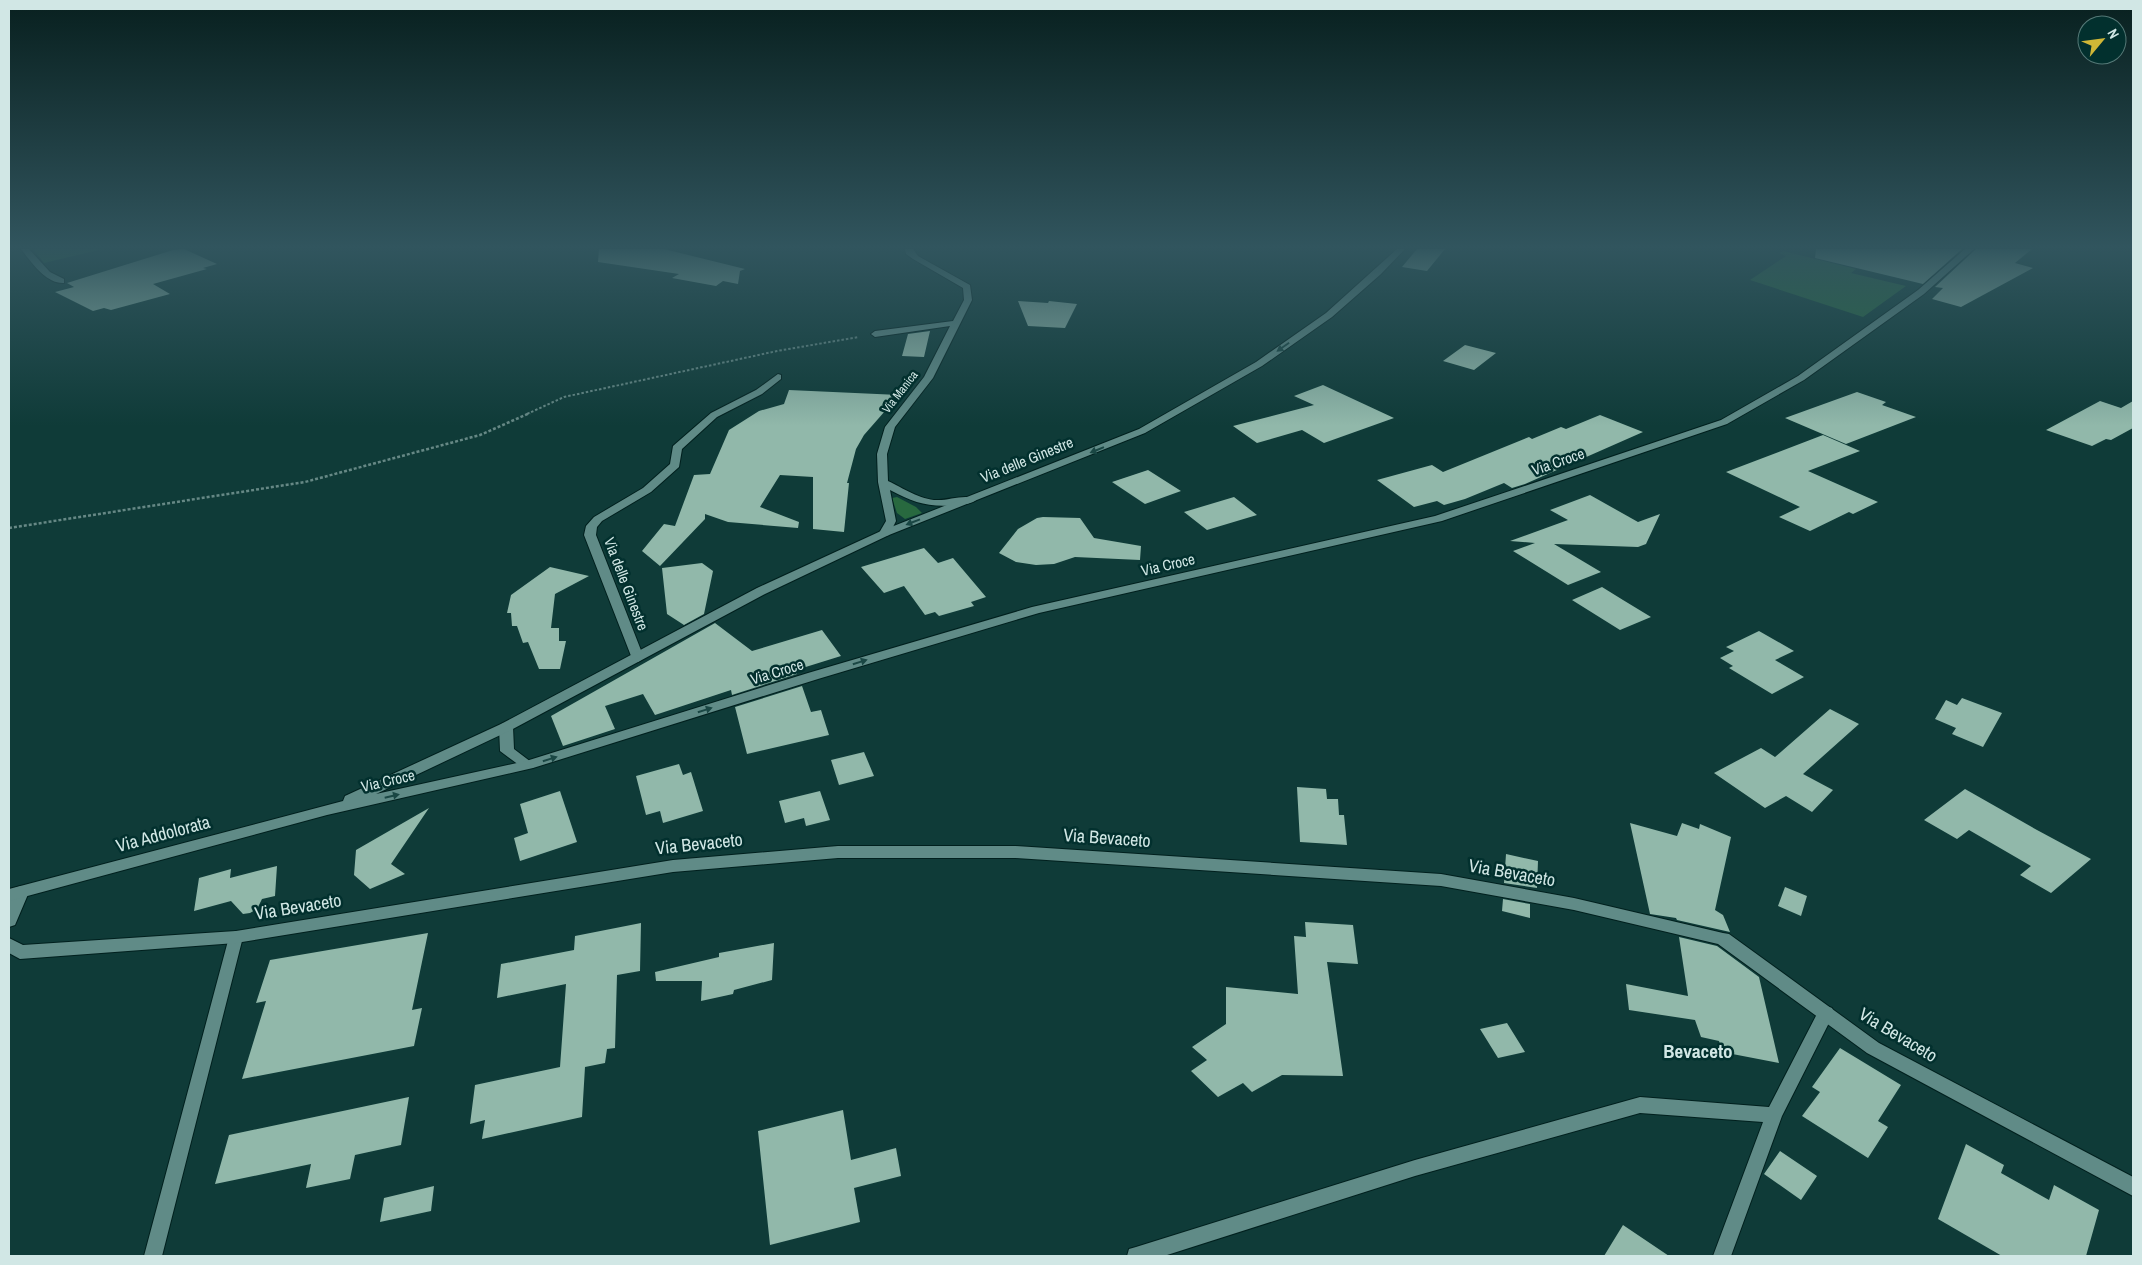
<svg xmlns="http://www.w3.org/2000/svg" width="2142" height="1265" font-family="'Archivo Narrow',sans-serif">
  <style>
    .green { fill: #28693f }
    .building { fill: #91b8aa }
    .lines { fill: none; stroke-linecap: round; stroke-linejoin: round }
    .service-casing { stroke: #01201e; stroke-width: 2 }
    .minor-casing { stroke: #01201e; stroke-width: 2 }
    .tertiary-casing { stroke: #01201e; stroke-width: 2 }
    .path-far1 { stroke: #668885; stroke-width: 2; stroke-dasharray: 2.5 2; stroke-linecap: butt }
    .path { stroke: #668885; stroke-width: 2.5; stroke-dasharray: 3 2; stroke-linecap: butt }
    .service { fill: #608b87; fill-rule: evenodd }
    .minor { fill: #608b87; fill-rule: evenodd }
    .tertiary { fill: #608b87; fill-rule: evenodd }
    .oneway { fill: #1a4744 }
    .labels { text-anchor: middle; stroke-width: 5; stroke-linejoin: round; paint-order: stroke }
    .far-street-label { font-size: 12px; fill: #d1e7e5; stroke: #02302e }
    .street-label { font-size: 15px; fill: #d1e7e5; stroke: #02302e }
    .near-street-label { font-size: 18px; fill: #d1e7e5; stroke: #02302e }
    .near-neighbourhood-label { font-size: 19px; font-weight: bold; fill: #d1e7e5; stroke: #02302e }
  </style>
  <rect width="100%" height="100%" fill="#0f3b38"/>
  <path class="green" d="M33 249H103L44 263Z
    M1783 251 1856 269 1851 273 1906 286 1863 317 1750 280 1786 256 1779 253Z
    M897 497 916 507 922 513 905 519 897 513 892 498Z"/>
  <path class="building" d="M184 249 217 264 203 268 207 269 153 284 170 294 111 310 104 308 93 311 55 292 74 287 67 283 173 250Z
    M599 249H664L745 269 740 271 738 284 723 281 716 286 672 278 679 274 598 262Z
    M1417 249H1445L1427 271 1402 267Z
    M1816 249H1962L1923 284 1815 258Z
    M1976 249H2032L2015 263 2033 268 1961 307 1932 299 1943 288 1935 287Z
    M1018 301 1048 303 1049 301 1077 304 1065 328 1028 326Z
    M930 331 924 357 902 356 908 334Z
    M1465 345 1496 353 1474 370 1443 361Z
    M1323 385 1394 418 1324 443 1302 430 1257 443 1233 426 1314 405 1294 396Z
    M789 390 899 395 864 435 856 449 847 483H849L844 532 813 529V477L780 475 760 507 799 522 798 528 728 522 705 514V519L660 566 642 551 664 524 675 526 694 475 710 474 729 430 759 411 784 404Z
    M1857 392 1886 402 1882 405 1916 417 1846 444 1785 418Z
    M2100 401 2121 408 2133 401V428L2111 440 2106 439 2092 446 2046 430Z
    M1600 415 1643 432 1525 484 1512 488 1504 483 1465 499 1444 505 1437 501 1414 507 1377 480 1432 465 1443 472 1529 437 1532 439 1561 427 1566 429Z
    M1823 435 1860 451 1808 471 1878 502 1853 514 1849 512 1810 531 1779 517 1800 507 1726 472Z
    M1148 470 1181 491 1145 504 1112 482Z
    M1590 495 1638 522 1660 514 1646 544 1638 547 1554 544 1601 572 1568 585 1513 551 1535 543 1510 541 1568 520 1550 510Z
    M1234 497 1257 515 1207 530 1184 512Z
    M1043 517 1080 518 1094 538 1141 546 1140 560 1075 557 1054 564 1036 565 1016 562 999 553 1018 529 1037 518Z
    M924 548 938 563 953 558 986 597 971 602 974 606 939 616 935 612 925 615 904 586 884 593 861 567Z
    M702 563 713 571 704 614 684 625 667 614 662 568Z
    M550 567 589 576 555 594 551 628H559V641H566L560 669H539L528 642 523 643 517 626H512L511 613H507L511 595Z
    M1602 587 1623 600 1651 617 1620 630 1572 600Z
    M715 623 752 651 822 630 841 656 796 670 797 674 732 695 731 690 655 715 643 694 605 706 615 729 563 746 551 716Z
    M1759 631 1794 651 1775 660 1804 677 1772 694 1729 668 1733 666 1720 658 1734 651 1726 647Z
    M802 686 811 712 821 710 829 735 747 754 735 707Z
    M1962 698 2002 713 1983 747 1952 734 1956 728 1935 719 1946 700 1957 705Z
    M1830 709 1859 724 1803 774 1833 790 1812 812 1786 796 1765 808 1714 773 1761 748 1775 757Z
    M864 752 874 776 839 785 831 760Z
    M679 764 683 775 691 772 703 811 663 823 660 811 646 815 636 776Z
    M1297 787 1326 789 1327 799H1338L1339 815H1344L1347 845 1300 842Z
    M1965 789 2037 830 2091 859 2051 893 2020 875 2031 866 1969 830 1957 839 1924 820Z
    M560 791 577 842 520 861 514 838 528 833 520 804Z
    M820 791 830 820 806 826 804 818 785 823 779 801Z
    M429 808 391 864 405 874 370 889 354 875 356 850Z
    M1630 823 1677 836 1682 823 1699 829 1700 824 1731 837 1715 910 1723 915 1730 932 1677 920 1676 918 1650 914Z
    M1506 854 1538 861 1537 888 1504 883Z
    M277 866 275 896 262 899 257 909 250 913 243 914 231 901 194 911 199 878 231 869 230 878Z
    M1785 887 1807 896 1801 916 1778 906Z
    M1503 899 1530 904V918L1502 911Z
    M1305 922 1353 925 1358 964 1327 962 1343 1076 1282 1075 1252 1092 1243 1083 1218 1097 1191 1071 1207 1060 1192 1047 1226 1024V987L1298 994 1294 936 1306 937Z
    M641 923 640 971 617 975 615 1048 607 1049 605 1063 585 1067 582 1117 482 1139 485 1120 470 1124 475 1085 560 1067 566 984 497 998 501 964 574 950 575 936Z
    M428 933 412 1010 422 1008 414 1046 242 1079 266 1001 256 1003 270 960Z
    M1679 937 1717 946 1759 977 1779 1063 1722 1052 1719 1041 1701 1037 1695 1020 1629 1010 1626 984 1688 996Z
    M774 943 772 980 734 990 733 994 701 1001 702 981H656L655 972 719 957V953Z
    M1507 1023 1525 1052 1498 1058 1480 1029Z
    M1840 1048 1901 1085 1878 1121 1888 1127 1868 1158 1802 1116 1820 1092 1812 1087Z
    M409 1097 401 1145 355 1155 350 1179 306 1188 311 1164 215 1184 229 1135Z
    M843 1110 851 1160 896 1148 901 1176 854 1188 860 1222 770 1245 758 1131Z
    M1966 1144 2004 1165 2001 1173 2049 1200 2054 1185 2099 1210 2086 1256H2002L1938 1219Z
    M1780 1151 1817 1176 1801 1200 1764 1174Z
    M434 1186 431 1211 380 1222 384 1198Z
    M1623 1225 1669 1256H1604Z"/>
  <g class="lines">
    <defs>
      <path id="service" d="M236 931 241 933 243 937 162 1256H144L229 937 231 933Z
        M1826 1006 1832 1008 1834 1013 1782 1116 1731 1256H1713L1763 1122 1640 1113 1415 1176 1164 1256H1127L1129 1249 1136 1247 1415 1160 1640 1097 1769 1107 1820 1008Z"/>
      <path id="minor" d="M21 249H29L50 272 64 279V283C46 284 31 262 21 249Z
        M905 249H913L918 256 970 285 972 300 933 378 895 427 887 454 888 481C903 488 922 501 939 500 949 500 969 493 976 500 972 504 964 504 958 505 929 508 915 503 890 490L896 521 889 535 885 536 879 533 886 521 878 482 877 454 885 427 924 377 950 326 875 337 871 334 875 331 953 321 964 300 963 288 913 259 906 254Z
        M778 374 781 375V379L762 394 717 417 682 449 679 467 651 492 602 521 597 527 596 535 644 658 638 662 633 661 584 535 586 526 594 517 643 488 670 464 673 446 711 413 756 390Z
        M506 723 511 724 513 727 514 749 535 765 533 768H523L500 751 499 727 501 724Z
        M838 846H1016L1441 874 1574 898 1723 933 1729 934 1879 1043 2133 1177V1196L1867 1053 1718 944 1574 910 1441 886 1016 858H838L673 872 236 943 20 959 9 953V938L23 945 236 931 673 860Z
        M21 886 27 888 29 892 15 925 9 927V902L15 888Z"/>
      <path id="tertiary" d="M1397 249H1405L1381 274 1332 317 1262 366 1145 433 889 535 765 594 511 730 376 794 526 761 808 673 1032 607 1435 516 1721 420 1798 376 1918 290 1965 249H1974L1924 294 1804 380 1727 424 1442 521 1039 613 818 679 533 768 327 815 9 901V889L343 801 345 796 501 724 757 588 881 531 1139 429 1256 362 1326 313Z"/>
    </defs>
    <use href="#service" class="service-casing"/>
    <use href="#minor" class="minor-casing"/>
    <use href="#tertiary" class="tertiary-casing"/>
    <path class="path-far1" d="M527 414 564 397 777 351 859 337"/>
    <path class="path" d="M9 528 305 482 480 435 530 413"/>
    <use href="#service" class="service"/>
    <use href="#minor" class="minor"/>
    <use href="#tertiary" class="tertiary"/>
  </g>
  <defs><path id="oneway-solid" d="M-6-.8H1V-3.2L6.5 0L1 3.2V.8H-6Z" transform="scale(1.25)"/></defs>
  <g class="oneway">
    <use href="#oneway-solid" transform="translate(1283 347) rotate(145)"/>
    <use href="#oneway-solid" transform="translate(1097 450) rotate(158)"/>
    <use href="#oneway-solid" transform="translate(913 522) rotate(159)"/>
    <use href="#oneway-solid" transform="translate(860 662) rotate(-17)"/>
    <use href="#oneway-solid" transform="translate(705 710) rotate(-17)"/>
    <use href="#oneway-solid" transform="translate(550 759) rotate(-17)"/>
    <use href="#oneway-solid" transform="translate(392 796) rotate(-13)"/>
  </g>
  <linearGradient id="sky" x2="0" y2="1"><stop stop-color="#08201f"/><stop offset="0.58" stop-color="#31555e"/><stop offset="1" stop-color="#31555e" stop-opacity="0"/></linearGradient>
  <rect width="2142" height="426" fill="url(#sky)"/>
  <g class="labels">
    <g class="far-street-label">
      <text transform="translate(900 392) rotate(-52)" y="4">Via Manica</text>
    </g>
    <g class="street-label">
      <text transform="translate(1027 460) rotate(-22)" y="5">Via delle Ginestre</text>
      <text transform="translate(1558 462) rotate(-19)" y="5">Via Croce</text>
      <text transform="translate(1168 565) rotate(-13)" y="5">Via Croce</text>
      <text transform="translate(626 584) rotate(69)" y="5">Via delle Ginestre</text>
      <text transform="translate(777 672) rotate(-17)" y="5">Via Croce</text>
      <text transform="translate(388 781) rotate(-13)" y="5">Via Croce</text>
    </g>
    <g class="near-street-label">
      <text transform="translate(163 834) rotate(-15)" y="6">Via Addolorata</text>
      <text transform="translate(1107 838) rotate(4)" y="6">Via Bevaceto</text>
      <text transform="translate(699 844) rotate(-6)" y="6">Via Bevaceto</text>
      <text transform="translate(1512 873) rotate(10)" y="6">Via Bevaceto</text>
      <text transform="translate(298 907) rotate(-9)" y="6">Via Bevaceto</text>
      <text transform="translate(1898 1035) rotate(31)" y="6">Via Bevaceto</text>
    </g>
    <g class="near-neighbourhood-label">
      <text x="1698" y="1058">Bevaceto</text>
    </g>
  </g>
  <rect width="2142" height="1265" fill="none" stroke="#d1e7e5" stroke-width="20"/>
  <g transform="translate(2102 40) rotate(61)"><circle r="24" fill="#02302e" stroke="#557977"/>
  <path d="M0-4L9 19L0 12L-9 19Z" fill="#d0b736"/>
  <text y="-8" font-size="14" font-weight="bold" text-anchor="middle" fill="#d1e7e5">N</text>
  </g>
</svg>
